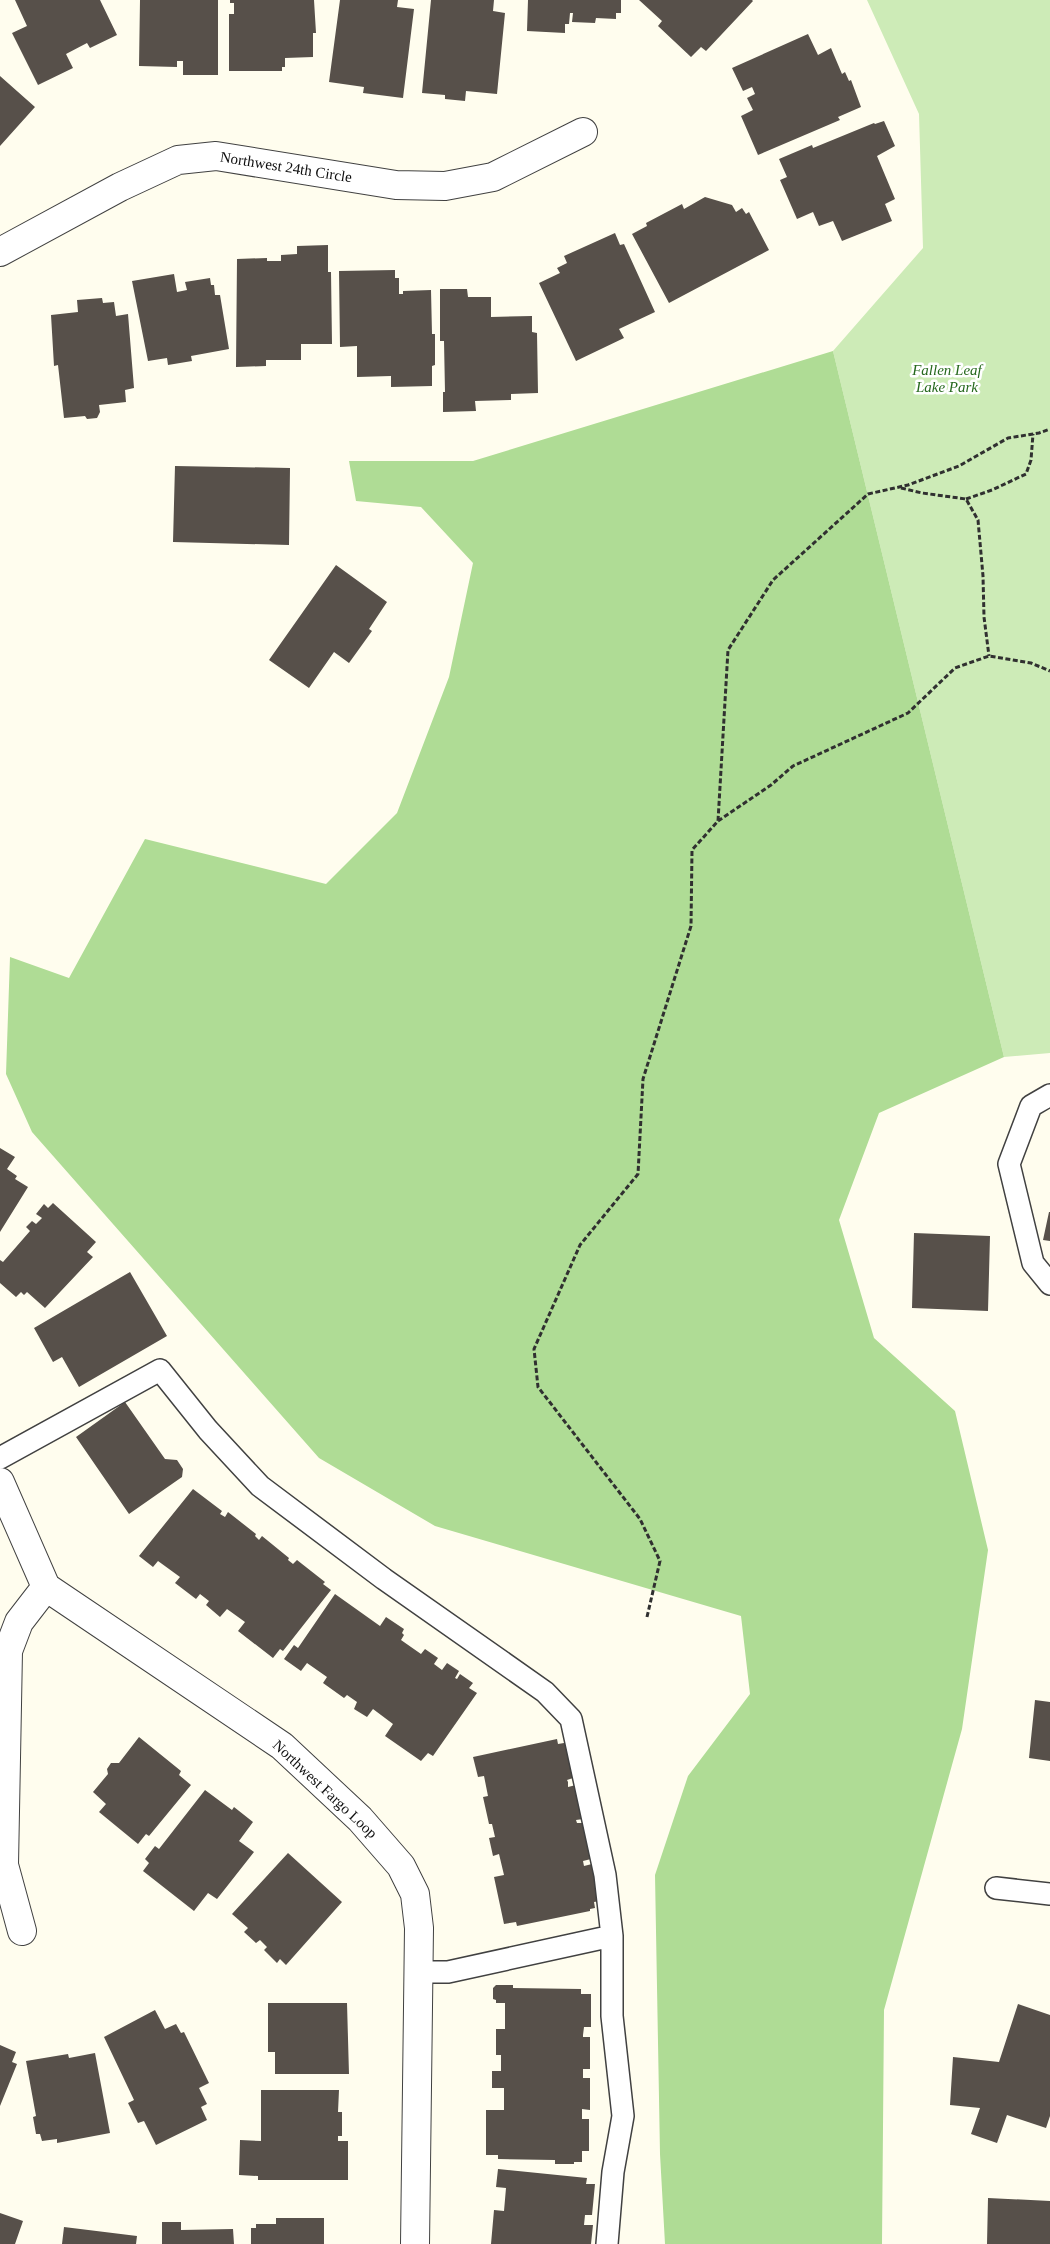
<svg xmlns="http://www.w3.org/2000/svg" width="1050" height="2244" font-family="Georgia,serif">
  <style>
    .green { fill: #cdebb7 }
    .forest { fill: #afdc95 }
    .building { fill: #57504a }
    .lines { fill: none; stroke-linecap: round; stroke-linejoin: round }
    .service-casing { stroke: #414141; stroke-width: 24 }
    .minor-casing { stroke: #414141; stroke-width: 30 }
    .path { stroke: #303030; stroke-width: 3; stroke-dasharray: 5 2.5; stroke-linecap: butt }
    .service { stroke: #fff; stroke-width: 21 }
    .minor { stroke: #fff; stroke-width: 28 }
    .labels { text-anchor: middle; stroke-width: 5; stroke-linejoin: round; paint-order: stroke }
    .street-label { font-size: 15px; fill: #0e0e0e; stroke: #fff }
    .park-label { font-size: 15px; font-style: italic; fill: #25681c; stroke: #fff }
  </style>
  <rect width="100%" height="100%" fill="#fffdee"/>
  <path class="green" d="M867 0H1050V1053L1004 1057 833 351 923 248 919 114Z"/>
  <path class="forest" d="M833 351 1004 1057 879 1113 839 1220 874 1338 955 1411 988 1550 962 1729 884 2010 882 2244H665L660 2154 655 1875 688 1776 750 1694 741 1616 435 1526 319 1458 32 1132 6 1074 10 957 69 978 145 839 326 884 397 813 449 677 473 563 421 507 356 501 349 461H473Z"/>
  <path class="building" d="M15 0H100L117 35 90 48 87 43 66 54 73 68 38 85 12 33 27 26Z
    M140 0H218V75H183V61H177V67L139 66Z
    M230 0H314L316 33H313V57L285 58V67H282V71H229V14H234V3H230Z
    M340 0H398L397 7 414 9 403 98 363 93 364 87 329 82Z
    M431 0H494L493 11 505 13 497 94 466 91 465 101 445 99V95L422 93Z
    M528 0H621V13H616V19L596 18 595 23 572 22 573 13H570L569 24H565V33L527 31Z
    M639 0H752L753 1 706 51 701 47 691 57 658 26 662 21Z
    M808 34 818 55 831 48 842 74 845 72 849 81 851 80 861 107 838 117 840 120 758 155 741 116 753 110 747 98 755 94 752 87 743 91 732 68Z
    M0 76 35 107 0 146Z
    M884 121 895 146 877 156 895 199 885 204 892 221 842 241 833 221 819 226 813 212 797 219 780 180 787 177 779 159 812 145 813 148 874 123 875 124Z
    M705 197 732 205 736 212 742 208 746 214 749 212 769 250 669 303 632 234 647 226 646 223 682 204 684 209Z
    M615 233 620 245 624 244 655 312 619 329 624 338 576 361 539 283 560 273 557 268 567 263 564 256Z
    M328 245V272H331L332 344H301V360H266V366L236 367 237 259 267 258V261H281V255L297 254V246Z
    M395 270V278H399V294H403V291L431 290 432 334H435V365L432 366V386L391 387V376L357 377V346L340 347 339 271Z
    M174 274 177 292 187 290 185 282 210 278 211 285H214L215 295H220L229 349 191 356 192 361 168 365 167 358 148 361 132 281Z
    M440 289H467L468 297H491V317L532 316V332L537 333 538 393 511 394V400L475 401 476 411 443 412V392H445L444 341H440Z
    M102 298 103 303 114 302 116 316 128 314 134 388 125 390 126 402 99 405 100 412 97 418 87 419 85 416 64 418 58 365 54 366 51 315 78 312 77 300Z
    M175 466 290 468 289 545 173 542Z
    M336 565 387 602 369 629 372 631 349 663 334 652 309 688 269 660Z
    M0 1148 15 1157 7 1169 17 1176 15 1179 28 1187 0 1232Z
    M53 1203 96 1242 87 1252 93 1257 45 1308 27 1292 24 1295 21 1292 16 1297 0 1283V1260L3 1262 30 1231 26 1227 32 1221 36 1224 42 1218 36 1214 44 1204 48 1208Z
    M1049 1212H1050V1241L1043 1240Z
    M914 1233 990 1236 988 1311 912 1308Z
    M130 1272 167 1336 79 1387 62 1357 53 1362 34 1328Z
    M125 1402 165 1459 177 1460 183 1469 182 1477 129 1514 76 1437Z
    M193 1489 222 1511 220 1514 225 1517 228 1512 256 1534 255 1536 259 1540 262 1536 289 1558 288 1560 293 1564 297 1560 325 1582 323 1584 331 1590 283 1651 280 1649 273 1658 238 1631 245 1622 227 1609 220 1617 206 1605 209 1601 200 1594 196 1599 175 1583 180 1577 158 1561 153 1567 139 1556Z
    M335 1594 380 1626 386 1617 404 1629 402 1633 404 1635 401 1640 421 1654 425 1649 438 1658 434 1664 442 1670 447 1663 459 1671 455 1678 457 1679 460 1674 473 1683 469 1688 477 1693 433 1756 428 1753 421 1761 385 1736 393 1724 373 1709 367 1717 354 1709 357 1702 347 1695 344 1698 323 1683 327 1677 307 1663 301 1671 284 1659 294 1645 298 1648Z
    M1035 1700 1050 1702V1761L1029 1758Z
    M139 1737 181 1771 179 1775 191 1785 149 1836 146 1834 138 1844 99 1812 106 1804 93 1792 108 1774 107 1769 111 1763H119Z
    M557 1739 558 1744 570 1742 573 1778 567 1780 568 1782V1787L576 1785 583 1819 576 1820 577 1823H583L591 1859 583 1861 584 1866 592 1864 600 1901 594 1902 595 1908 590 1909V1911L517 1926 516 1922 504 1924 494 1877 504 1875 499 1854 493 1856 489 1838 495 1837 492 1824H489L483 1797 488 1796 484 1776 478 1777 473 1757Z
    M205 1790 232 1810 234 1807 253 1822 239 1841 254 1852 217 1899 208 1893 194 1911 143 1871 149 1863 145 1859 155 1846 159 1849Z
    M288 1853 342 1902 286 1965 280 1959 277 1963 264 1950 267 1947 260 1940 256 1943 244 1932 248 1928 232 1914Z
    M496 1985H513V1988L581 1989V1994H591V2027H584L583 2035V2037H590V2069H583V2078H590V2110L582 2109V2119H589V2151H582V2162H574V2164H555V2160L498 2159V2155H486V2110H504V2088H492V2071H501V2055H496V2029H505V2003H496V2000L493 1999V1988Z
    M268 2003H347L349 2074H275V2052H268Z
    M1018 2004 1050 2015V2116L1046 2128 1007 2115 997 2143 971 2134 980 2108 950 2105 953 2057 999 2062Z
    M155 2010 165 2029 176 2024 181 2033 184 2032 209 2083 199 2088 207 2104 201 2107 207 2120 156 2145 144 2121 138 2123 128 2103 134 2100 104 2037Z
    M0 2045 16 2052 12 2062 17 2064 0 2106Z
    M95 2053 110 2133 57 2143V2139L42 2141 40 2134H36L33 2117 36 2116 26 2061 68 2054 69 2058Z
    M261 2090H339L338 2112H342V2136H338V2141H348V2180H258V2176L239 2175 240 2140 261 2141Z
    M498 2169 587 2178 586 2184H595L592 2215H585L584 2225H593L591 2244H491L494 2210 504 2211 506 2188 496 2187Z
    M988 2198 1050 2201V2244H987Z
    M0 2213 23 2221 15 2244H0Z
    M276 2218H324V2244H251V2228H256V2224H276Z
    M162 2222H181V2230L233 2229 234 2244H162Z
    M64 2227 137 2236 136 2244H62Z"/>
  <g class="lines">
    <defs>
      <path id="service" d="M1050 1095 1031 1106 1009 1164 1033 1263 1050 1284
        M0 1458 160 1370 208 1430 260 1486 384 1579 545 1692 571 1719 605 1875 612 1936V2016L623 2116 613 2172 607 2244
        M996 1888 1050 1894
        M418 1972H448L612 1936"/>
      <path id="minor" d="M0 252 120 187 178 160 216 156 396 185 445 186 493 177 583 132
        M0 1482 46 1587 282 1746 360 1819 401 1866 415 1894 419 1928 415 2244
        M22 1931 4 1865 8 1651 19 1622 46 1587"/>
    </defs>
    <use href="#service" class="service-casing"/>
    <use href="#minor" class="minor-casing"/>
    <path class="path" d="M901 488 922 493 966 499 978 520 983 576 984 617 989 656
      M966 499 992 490 1026 474 1031 460 1033 434
      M718 821 771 785 793 766 908 713 955 668 989 656 1031 663 1050 671
      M647 1617 660 1561 640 1519 538 1387 534 1349 580 1245 638 1174 643 1079 691 926 692 850 718 821 728 650 773 580 868 494 908 485 959 466 1008 438 1039 433 1050 429"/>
    <use href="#service" class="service"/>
    <use href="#minor" class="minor"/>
  </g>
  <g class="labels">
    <g class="street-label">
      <text transform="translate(286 167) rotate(9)" y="5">Northwest 24th Circle</text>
      <text transform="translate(325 1789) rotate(43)" y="5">Northwest Fargo Loop</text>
    </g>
    <g class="park-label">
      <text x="947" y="375">Fallen Leaf<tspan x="947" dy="17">Lake Park</tspan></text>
    </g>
  </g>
</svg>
